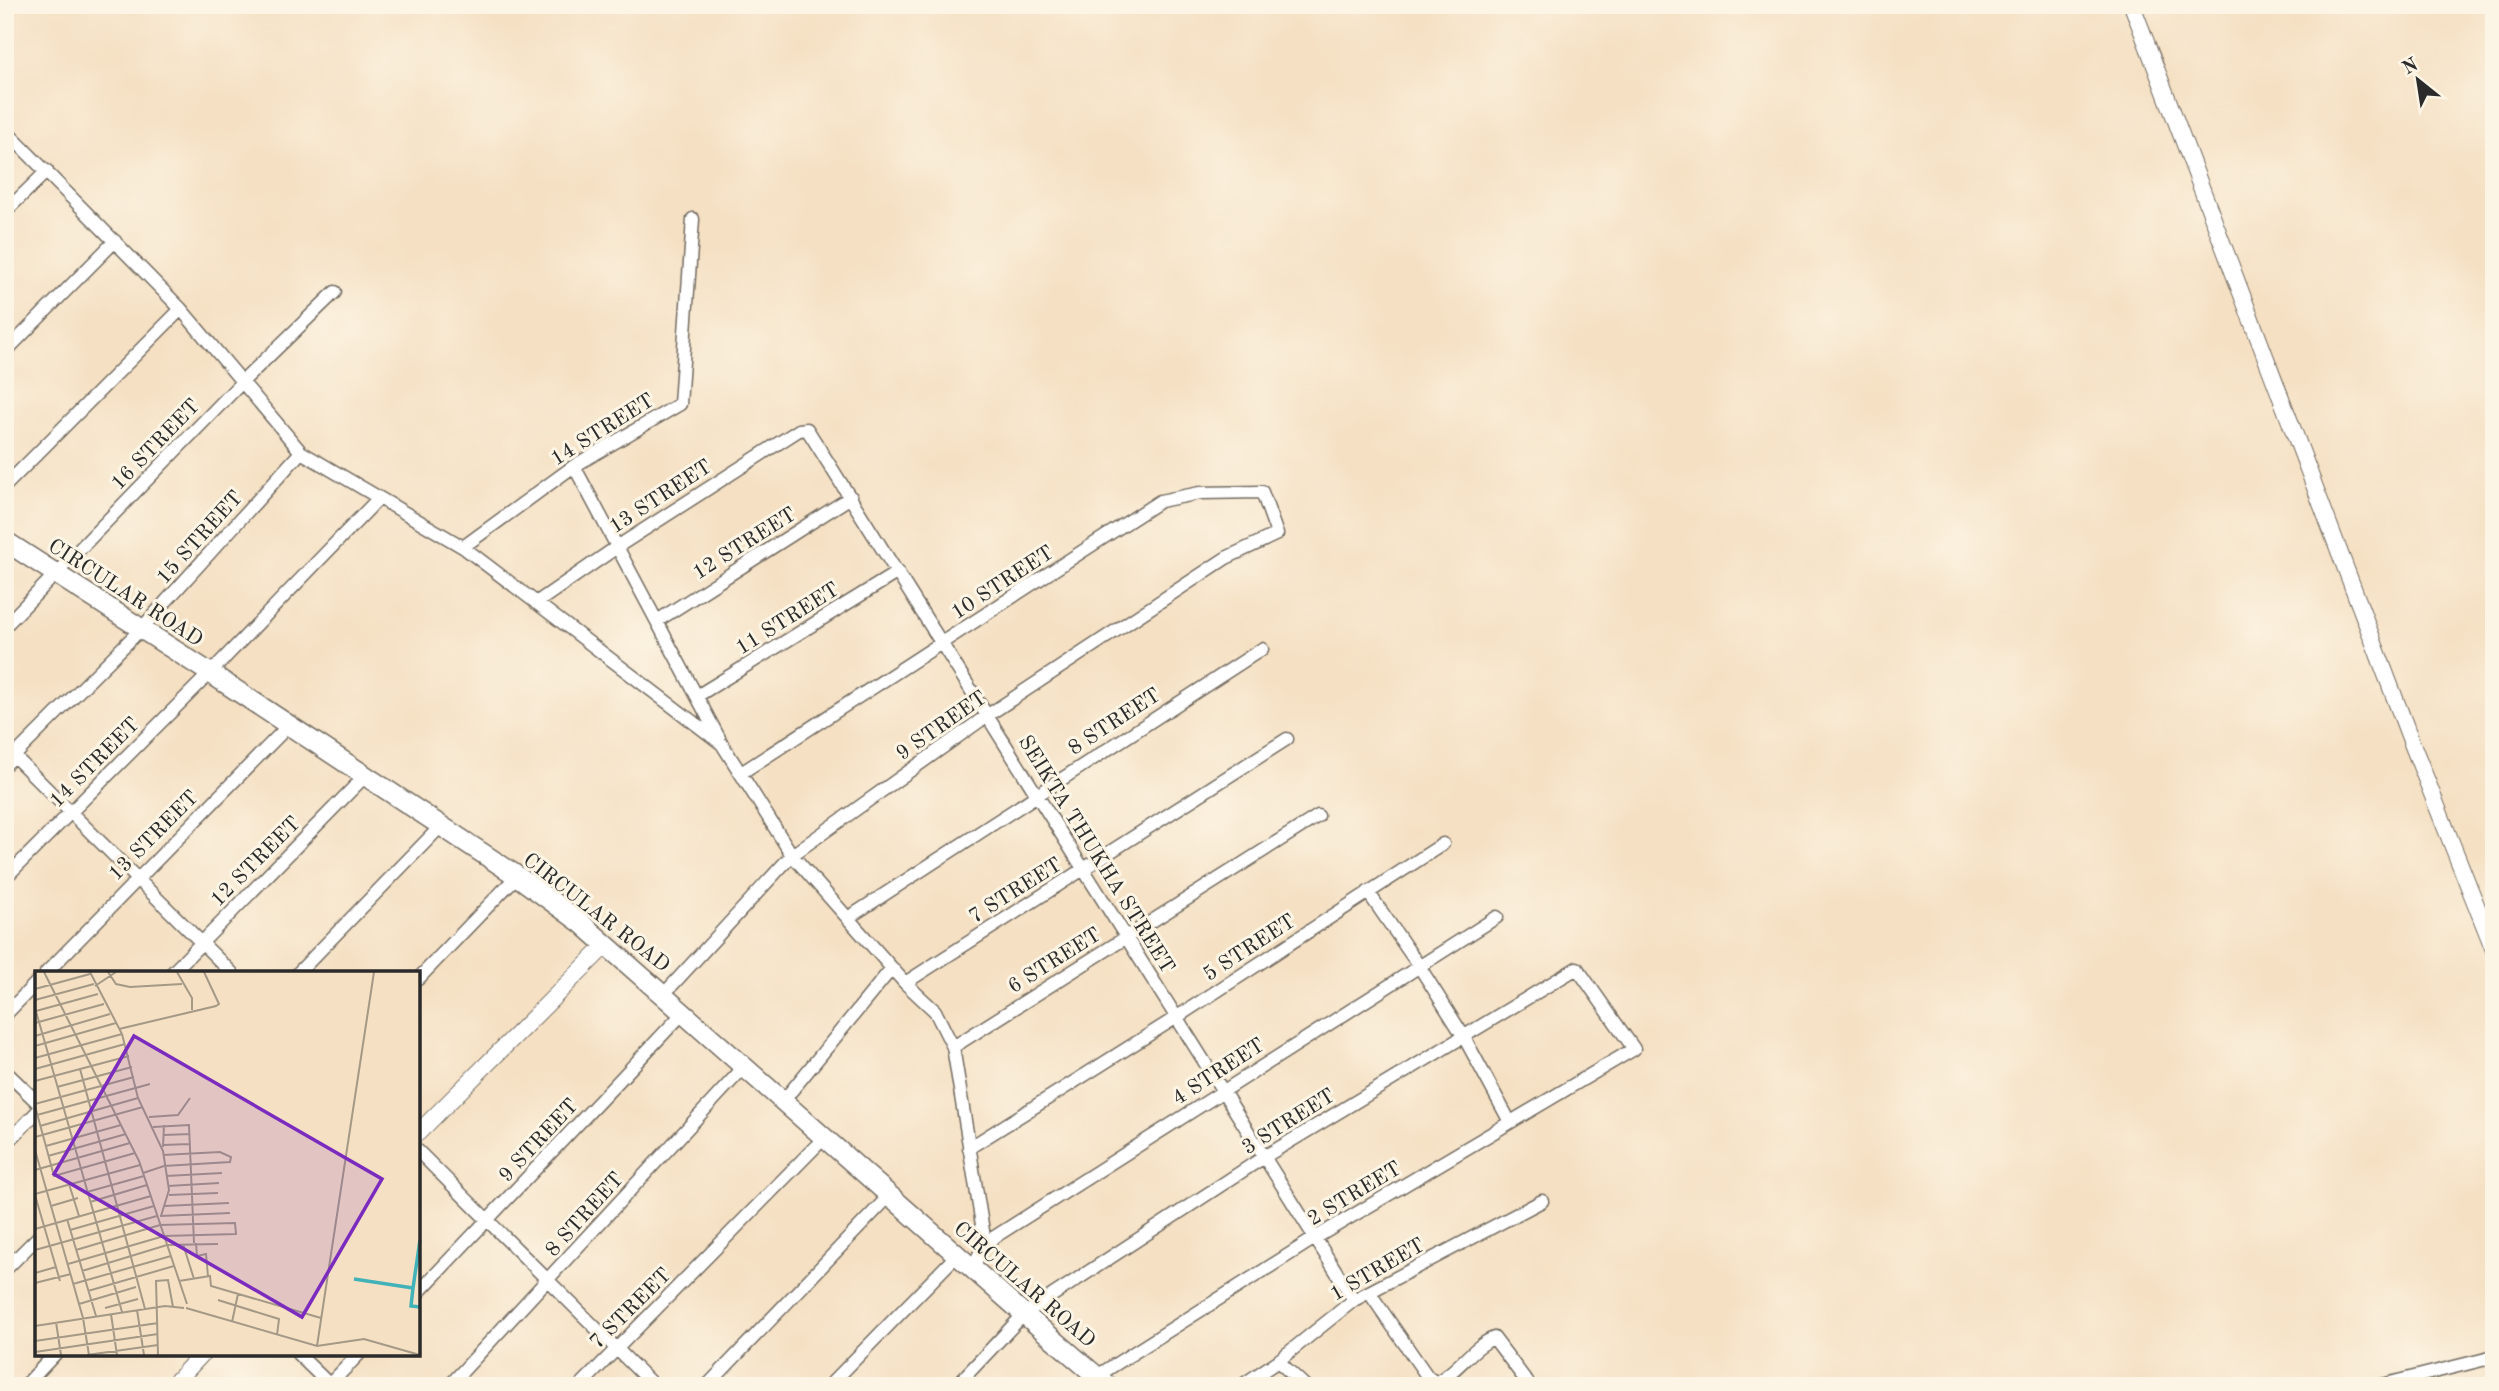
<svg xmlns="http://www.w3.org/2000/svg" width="2499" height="1391" font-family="'Old Standard TT',serif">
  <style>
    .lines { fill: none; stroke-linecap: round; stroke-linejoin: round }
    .minor-casing { stroke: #726a60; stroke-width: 15 }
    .tertiary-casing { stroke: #726a60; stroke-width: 18 }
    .primary-casing { stroke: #726a60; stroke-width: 22 }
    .minor { stroke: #fff; stroke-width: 12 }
    .tertiary { stroke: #fff; stroke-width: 16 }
    .primary { stroke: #fff; stroke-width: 19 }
    .labels { text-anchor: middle; stroke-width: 6; stroke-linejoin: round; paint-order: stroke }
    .street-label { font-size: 21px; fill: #2b2b2b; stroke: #fcf5e5 }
    .inset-river { fill: none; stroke: #42b2b9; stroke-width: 3.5 }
    .inset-road { fill: none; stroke: #a49886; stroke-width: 2 }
    .view { fill: #7b2cbf; fill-opacity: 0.15; stroke: #7b2cbf; stroke-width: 3.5 }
    .inset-edge { fill: none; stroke: #2b2b2b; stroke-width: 3.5 }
  </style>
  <rect width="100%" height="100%" fill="#fcf5e5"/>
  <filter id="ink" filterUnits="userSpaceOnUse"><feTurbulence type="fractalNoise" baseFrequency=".0143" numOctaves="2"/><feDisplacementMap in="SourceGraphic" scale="14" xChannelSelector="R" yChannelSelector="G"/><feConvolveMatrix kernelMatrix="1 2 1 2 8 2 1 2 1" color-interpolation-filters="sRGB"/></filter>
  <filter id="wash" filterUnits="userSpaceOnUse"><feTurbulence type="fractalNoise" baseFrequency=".00686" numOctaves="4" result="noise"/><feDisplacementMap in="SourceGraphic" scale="28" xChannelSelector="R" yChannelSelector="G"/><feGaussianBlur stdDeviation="1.57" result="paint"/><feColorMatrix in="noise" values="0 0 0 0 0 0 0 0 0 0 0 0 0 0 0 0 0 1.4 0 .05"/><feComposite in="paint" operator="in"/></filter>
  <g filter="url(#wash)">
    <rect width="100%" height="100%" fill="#f5e0c3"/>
  </g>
  <g filter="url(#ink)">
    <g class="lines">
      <defs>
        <path id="minor" d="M5 130 181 309 301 452 463 547 722 744 792 855 905 983 935 1011 953 1047 985 1243
          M5 212 47 171
          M5 352 115 241
          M574 466 719 738
          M5 486 181 309
          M463 547 574 466 680 404 693 219
          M536 603 617 547 799 430 807 429 1354 1300
          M657 621 851 497
          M5 626 242 382 335 292
          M697 696 898 572
          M5 747 232 973
          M5 765 141 629 301 452
          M5 878 210 673 379 498
          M1368 892 1419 966 1464 1037 1510 1122
          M848 918 1262 649
          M46 973 289 725
          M172 973 365 776
          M298 973 441 826
          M418 979 517 876
          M905 983 1287 739
          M664 994 792 855 988 715 1226 558 1277 534 1262 492 1200 493 1160 501 741 773
          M5 1015 37 982
          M953 1047 1318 816
          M5 1071 37 1102
          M784 1100 892 968
          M5 1145 37 1112
          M969 1148 1177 1017 1443 844
          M418 1151 654 1386
          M972 1269 985 1243 1497 917
          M5 1270 37 1238
          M1369 1292 1427 1376 1435 1383C1458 1372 1471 1347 1494 1338L1530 1386
          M418 1293 684 1012
          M298 1354 331 1386
          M1278 1361 1305 1386
          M330 1384 359 1354
          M25 1386 55 1354
          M449 1386 745 1066
          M580 1386 825 1137
          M707 1386 891 1194
          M829 1386 957 1255
          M956 1386 1024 1314 1264 1157 1577 968 1634 1049 1315 1238 1097 1376 1087 1386
          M1241 1386 1278 1361 1354 1300 1542 1201
          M2378 1386 2494 1357"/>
        <path id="tertiary" d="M2132 5 2413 746 2494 950
          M418 1133 606 945
          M172 1386 202 1354"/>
        <path id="primary" d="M5 541 210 673 517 876 580 922 1024 1314 1108 1386"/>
      </defs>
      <use href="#minor" class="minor-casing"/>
      <use href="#tertiary" class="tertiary-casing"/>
      <use href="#primary" class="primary-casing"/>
      <use href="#minor" class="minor"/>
      <use href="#tertiary" class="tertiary"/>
      <use href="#primary" class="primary"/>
    </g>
  </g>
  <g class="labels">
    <g class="street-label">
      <text transform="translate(602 429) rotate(-32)" y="7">14 STREET</text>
      <text transform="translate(155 444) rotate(-46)" y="7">16 STREET</text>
      <text transform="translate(660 496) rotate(-33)" y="7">13 STREET</text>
      <text transform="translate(199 537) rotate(-48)" y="7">15 STREET</text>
      <text transform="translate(744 543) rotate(-32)" y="7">12 STREET</text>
      <text transform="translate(1002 582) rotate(-33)" y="7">10 STREET</text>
      <text transform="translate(126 592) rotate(33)" y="7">CIRCULAR ROAD</text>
      <text transform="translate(787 618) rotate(-32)" y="7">11 STREET</text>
      <text transform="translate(1114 721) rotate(-33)" y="7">8 STREET</text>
      <text transform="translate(941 725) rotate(-35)" y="7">9 STREET</text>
      <text transform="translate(94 762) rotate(-45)" y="7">14 STREET</text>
      <text transform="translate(153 835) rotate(-45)" y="7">13 STREET</text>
      <text transform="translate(1097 854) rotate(58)" y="7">SEIKTA THUKHA STREET</text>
      <text transform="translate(255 861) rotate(-45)" y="7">12 STREET</text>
      <text transform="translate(1015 890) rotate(-32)" y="7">7 STREET</text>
      <text transform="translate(597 912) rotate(38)" y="7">CIRCULAR ROAD</text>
      <text transform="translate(1249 947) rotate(-33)" y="7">5 STREET</text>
      <text transform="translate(1054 960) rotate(-32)" y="7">6 STREET</text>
      <text transform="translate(1218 1071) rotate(-33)" y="7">4 STREET</text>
      <text transform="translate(1288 1121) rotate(-32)" y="7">3 STREET</text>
      <text transform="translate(538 1140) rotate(-47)" y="7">9 STREET</text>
      <text transform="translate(1354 1193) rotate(-31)" y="7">2 STREET</text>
      <text transform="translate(584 1214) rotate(-48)" y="7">8 STREET</text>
      <text transform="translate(1377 1269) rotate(-30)" y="7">1 STREET</text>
      <text transform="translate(1025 1284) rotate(41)" y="7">CIRCULAR ROAD</text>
      <text transform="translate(630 1308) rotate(-45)" y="7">7 STREET</text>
    </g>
  </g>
  <g transform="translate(35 971)">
    <rect width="385" height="385" fill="#f5e0c3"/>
    <path class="inset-river" d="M319 308 378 317 376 335 385 336M378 317 385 269"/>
    <path class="inset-road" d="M9 1 104 190 152 333M55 1 87 63 103 127 128 180 134 219 126 245M73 1 81 13 95 16 147 13M142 1 157 27V39M60 15 81 1M0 18 55 3M0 29 59 13M0 37 87 341M1 40 63 23M0 52 69 33M84 58 181 35 184 33 169 1M0 65 75 43M0 75 81 52M0 87 87 63M0 98 90 73M45 98 110 338M0 110 94 85M22 116 97 96M0 133 99 106M0 135 19 205 100 182M2 144 115 113M114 146 143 144 155 127M5 155 103 127M118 156 154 154 159 272M129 164 155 163M0 166 108 136M128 174 155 173M11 175 86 154M128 176 129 154M0 179 48 347 54 384M13 185 91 163M0 199 95 172M108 202 129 195 195 191 196 186 185 181 128 184M131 205 187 202M34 213 44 245M133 215 184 212M52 221 109 205M0 223 105 194M0 224 25 310M134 224 183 222M55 231 112 214M16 235 43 227M129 235 194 232M125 245 195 242M32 248 61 345M0 258 116 225M35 259 119 235M161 272 162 285 171 283 173 305M148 273 159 308M0 279 122 245M33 293 129 265 201 263 200 252 125 254 41 279M47 300 132 274 183 273M0 302 21 296M144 310 175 305 176 315 286 347M0 312 36 303M38 313 136 285M53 320 139 295M183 329 244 348 242 364M44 333 101 316M70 337 103 328M151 337 282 375 329 368 385 384M102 339 109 384M76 343 82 384M21 351 26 384M197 351 203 323M0 355 130 335 149 337M0 370 123 352M282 375 339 1M0 381 123 363M52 384 123 374M123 384 121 310 133 309 138 336"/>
    <path class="view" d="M99 65 347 208 267 346 19 203Z"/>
    <rect width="385" height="385" class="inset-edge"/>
  </g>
  <rect width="2499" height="1391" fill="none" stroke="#fcf5e5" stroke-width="28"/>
  <g transform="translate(2418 80) rotate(330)" stroke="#fcf5e5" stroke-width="5" paint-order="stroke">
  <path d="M0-5L12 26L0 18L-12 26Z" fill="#2b2b2b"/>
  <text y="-10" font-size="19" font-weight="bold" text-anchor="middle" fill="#2b2b2b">N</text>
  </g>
</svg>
